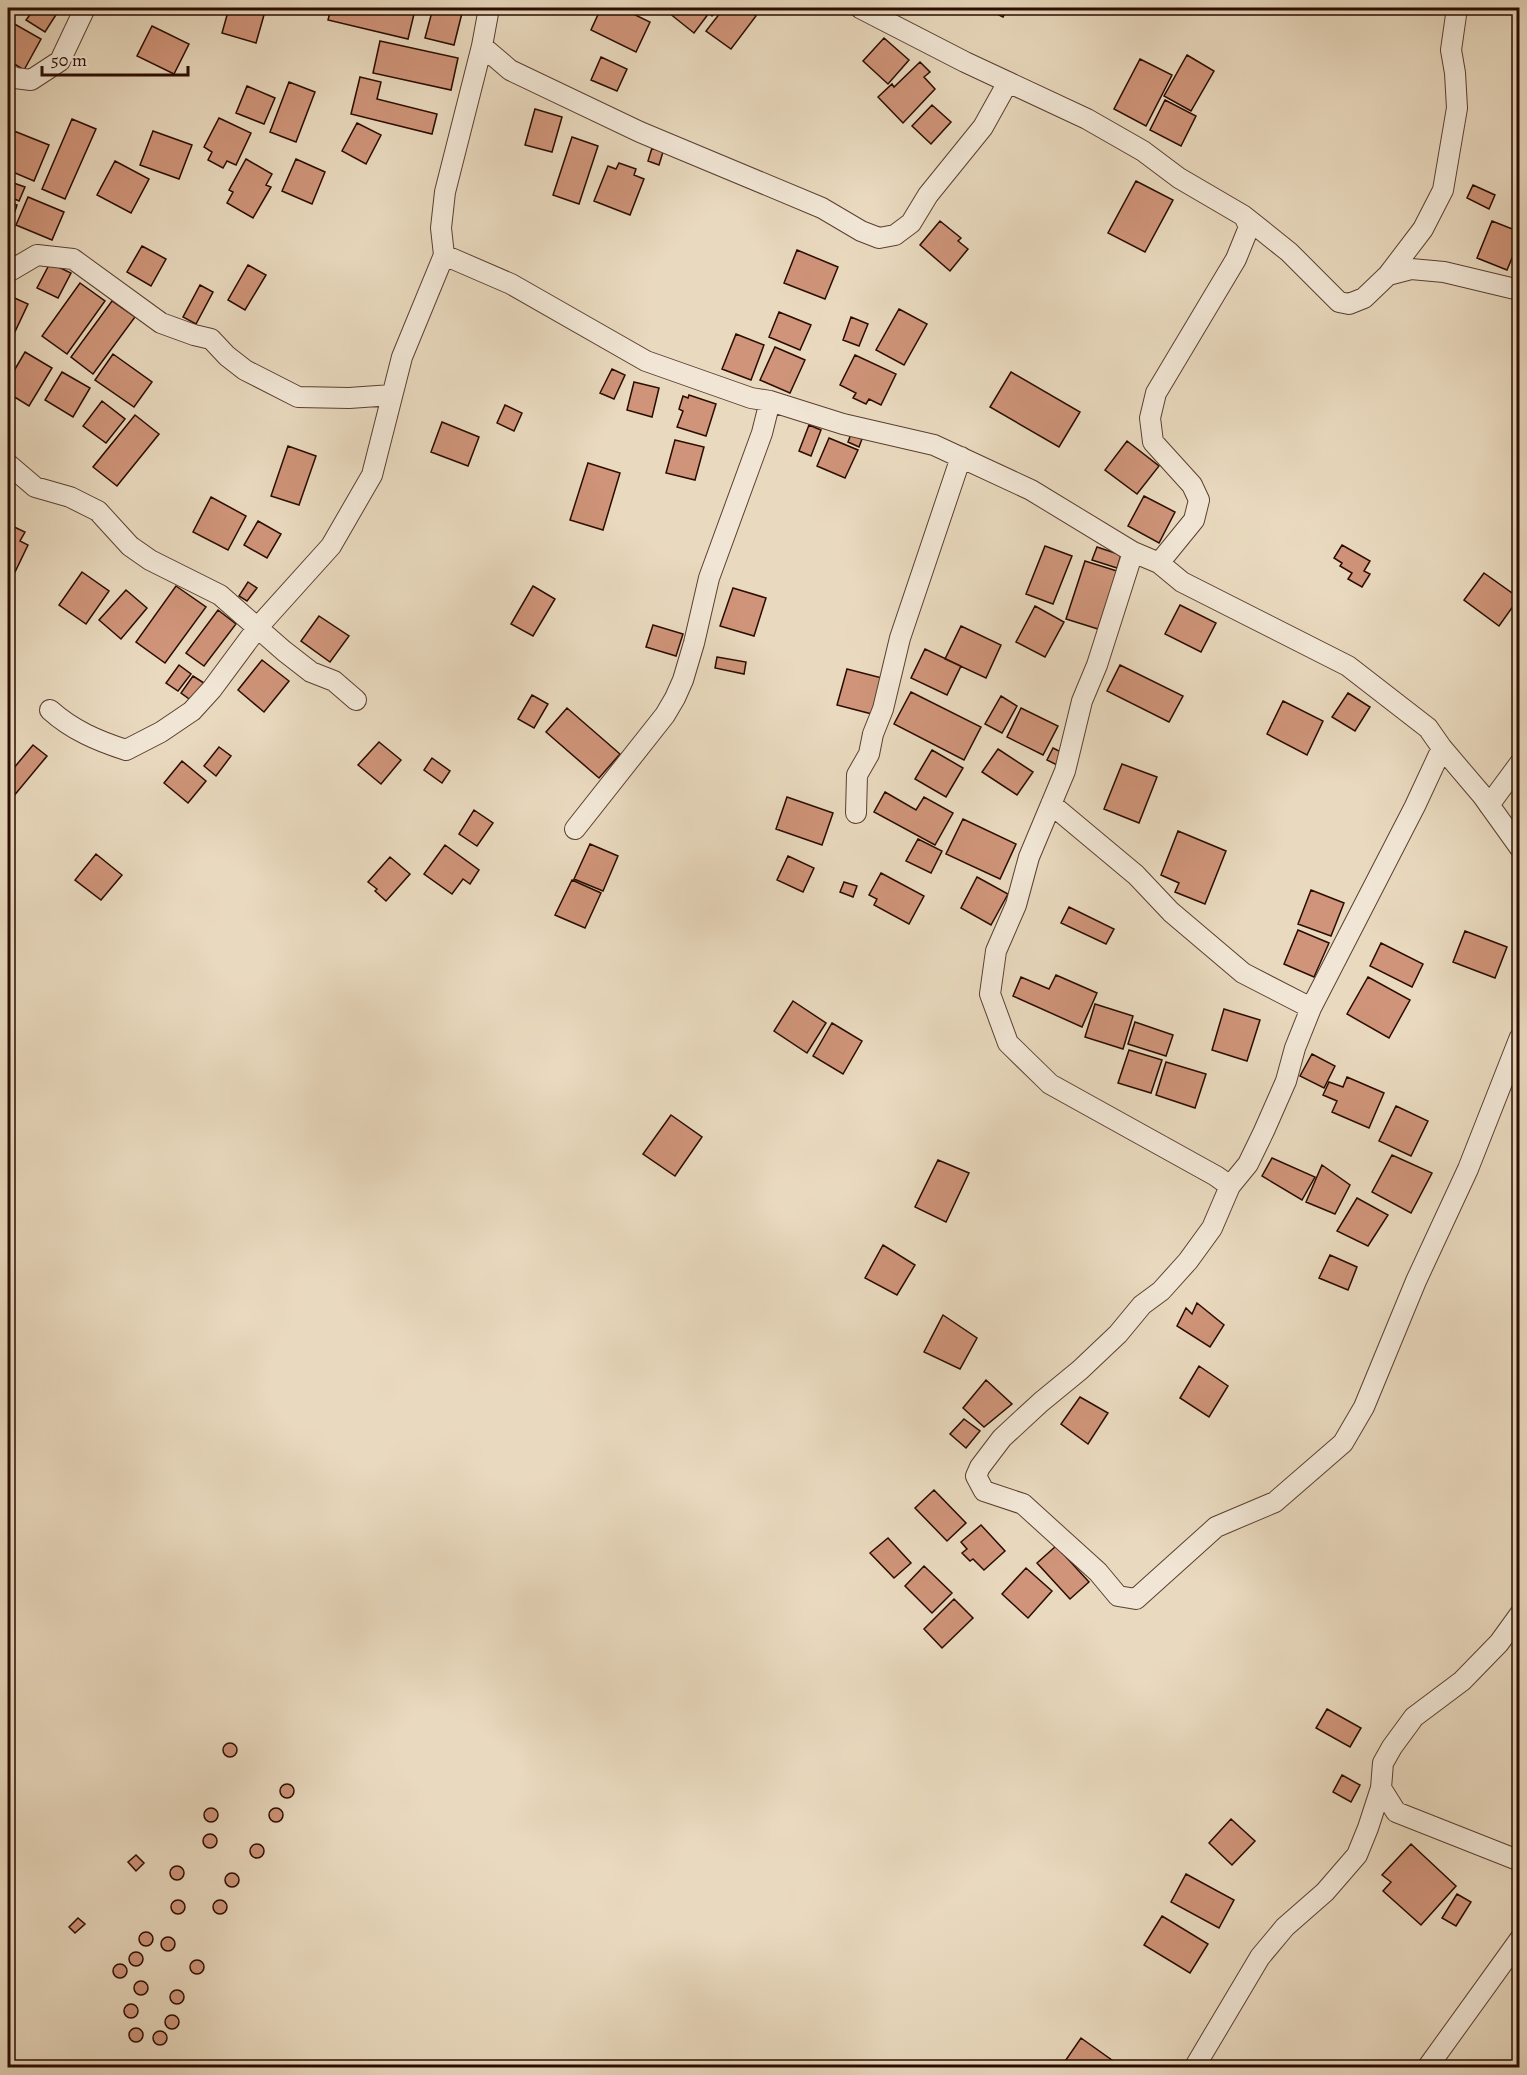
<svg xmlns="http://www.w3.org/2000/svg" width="1527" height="2075" font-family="Alegreya,serif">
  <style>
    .building { fill: #cf9479; stroke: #2a0c00; stroke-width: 1.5 }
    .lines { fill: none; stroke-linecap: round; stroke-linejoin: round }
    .street-casing { stroke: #5a3f30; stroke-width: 22 }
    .street { stroke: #f1e6d5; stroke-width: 20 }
  </style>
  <rect width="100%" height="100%" fill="#e9d9be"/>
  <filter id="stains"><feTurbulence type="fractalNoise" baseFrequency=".00333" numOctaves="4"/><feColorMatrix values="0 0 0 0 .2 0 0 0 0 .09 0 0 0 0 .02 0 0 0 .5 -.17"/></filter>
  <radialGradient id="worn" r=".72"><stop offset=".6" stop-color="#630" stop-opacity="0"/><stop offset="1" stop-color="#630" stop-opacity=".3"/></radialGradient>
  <path class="building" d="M35 8H55L59 10 45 32 26 20Z
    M229 8H266L256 43 222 33Z
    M331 8H384L414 14 408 39 328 20Z
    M433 8 462 13 454 45 425 38Z
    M601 8H621L650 22 636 52 591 30Z
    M673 8H719L712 16 709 13 694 33 669 13Z
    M724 8H735L738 10 739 8H745L756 16 731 49 706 31Z
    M985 8H1008L1003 17Z
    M11 22 41 39 24 70 8 60V28Z
    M152 26 189 44 174 74 137 56Z
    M884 38 909 60 888 84 863 61Z
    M380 41 458 58 451 90 373 73Z
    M1187 55 1214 71 1191 111 1164 96Z
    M601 57 627 69 617 91 591 80Z
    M1140 59 1172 75 1146 126 1114 109Z
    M920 62 930 72 924 77 935 89 903 123 878 97 892 84 894 87Z
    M360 77 381 82 377 99 437 114 432 134 351 114Z
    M289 82 315 92 296 142 270 132Z
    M247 86 275 98 264 124 236 113Z
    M1165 100 1196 116 1181 146 1150 130Z
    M932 105 951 122 931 144 912 126Z
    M535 109 562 117 552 152 525 145Z
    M219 118 251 133 236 165 227 161 223 168 208 160 212 152 204 147Z
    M72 119 96 129 65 199 42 189Z
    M357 123 381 135 366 164 342 151Z
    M14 131 49 145 34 181 8 170V146Z
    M153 131 192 145 179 179 140 165Z
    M572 137 598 146 579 204 553 195Z
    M652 148 663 152 659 165 648 161Z
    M246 159 272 174 266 185 271 187 253 218 227 203 233 192 229 190Z
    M296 159 325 172 312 204 282 191Z
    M115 161 149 179 131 213 97 195Z
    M619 163 636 169 634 175 644 179 630 215 594 201 608 166 616 169Z
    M8 181 25 187 19 201 8 196Z
    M1136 181 1173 200 1145 252 1108 233Z
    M1473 185 1495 195 1489 209 1467 198Z
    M28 197 64 212 52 240 16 225Z
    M8 202 17 205 10 227 8 226Z
    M940 221 961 238 958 241 968 249 950 271 920 245Z
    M1492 221 1520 232V239L1507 270 1477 258Z
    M142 246 166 259 151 286 127 272Z
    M797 250 838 267 825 299 784 283Z
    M50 263 71 273 58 298 37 288Z
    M248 265 266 275 245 310 228 300Z
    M80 283 105 301 67 354 42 336Z
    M200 285 213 292 196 324 183 317Z
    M8 295 28 304 12 338 8 336Z
    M112 301 135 317 93 374 71 357Z
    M899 309 927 324 904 365 876 350Z
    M779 312 811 325 800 350 769 337Z
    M851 317 868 324 859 346 843 340Z
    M736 334 764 345 751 380 722 369Z
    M775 347 805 360 790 393 760 380Z
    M25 352 52 368 29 406 8 393V381Z
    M113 354 152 382 134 407 95 380Z
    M855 355 896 374 881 405 869 399 866 404 853 398 856 393 840 385Z
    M612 369 625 375 614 399 600 393Z
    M62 372 90 388 73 417 45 400Z
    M1011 372 1080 412 1059 447 990 407Z
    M634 382 659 388 652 417 627 410Z
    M689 395 716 404 706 436 677 427 683 411 679 409 683 396 688 398Z
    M102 401 125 419 106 443 83 426Z
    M505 405 522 413 514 431 497 423Z
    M135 415 159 434 117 486 93 467Z
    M442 422 479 437 468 466 431 452Z
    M809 425 821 430 811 456 799 451Z
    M851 434 862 439 859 447 848 442Z
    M829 438 858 450 845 478 817 466Z
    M675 440 704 447 695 480 666 473Z
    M1127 441 1159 466 1137 494 1105 470Z
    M288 446 316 456 299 505 271 496Z
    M588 463 620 473 603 530 570 520Z
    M1144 496 1175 512 1159 543 1128 526Z
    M211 497 246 516 228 550 193 532Z
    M258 521 281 534 267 558 244 545Z
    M8 524 25 532 20 541 28 545 15 572 8 569Z
    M1342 545 1370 561 1364 571 1370 574 1362 587 1348 579 1352 573 1340 566 1342 563 1334 558Z
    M1045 546 1072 556 1053 604 1026 594Z
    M1097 547 1121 555 1117 568 1092 560Z
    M1085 561 1117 571 1098 629 1066 619Z
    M82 572 109 591 86 624 59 605Z
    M1484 573 1519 598 1499 626 1464 600Z
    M248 582 257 588 247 601 239 596Z
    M176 586 206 607 165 663 136 642Z
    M533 586 555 599 533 636 511 624Z
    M733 588 766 598 754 636 720 626Z
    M126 590 147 608 121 639 99 620Z
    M1180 605 1216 623 1201 652 1165 634Z
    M1035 606 1064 622 1045 657 1016 642Z
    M218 610 236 624 204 666 186 653Z
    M319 616 349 636 330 662 301 641Z
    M653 625 683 634 676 656 646 647Z
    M961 626 1001 645 986 678 945 659Z
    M925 649 961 666 947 695 911 678Z
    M717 657 746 662 744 674 715 668Z
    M262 660 289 681 264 712 238 690Z
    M179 665 191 674 178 691 166 683Z
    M1120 665 1183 696 1169 722 1107 691Z
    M847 669 882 678 872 714 837 705Z
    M193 676 204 683 192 701 181 693Z
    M911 692 981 727 964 760 894 724Z
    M1348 693 1370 707 1355 731 1332 717Z
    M532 695 548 704 534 728 518 719Z
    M1001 696 1017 706 1002 733 985 724Z
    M1283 701 1323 721 1307 755 1267 734Z
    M567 708 620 754 599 778 546 732Z
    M1021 708 1058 726 1043 755 1007 737Z
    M379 742 401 760 381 784 358 765Z
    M33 745 47 756 8 803V775Z
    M219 747 231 756 216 776 204 766Z
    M1053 748 1063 753 1057 765 1047 760Z
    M998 749 1033 772 1017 795 982 772Z
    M932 750 963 768 946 797 915 779Z
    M432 758 450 771 442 783 424 770Z
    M182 761 206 781 188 803 164 783Z
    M1122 764 1157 777 1139 823 1104 809Z
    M885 792 916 810 924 797 953 813 935 845 874 812Z
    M787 797 833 813 822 845 776 829Z
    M474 810 493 823 477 846 459 834Z
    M963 819 1016 844 1000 879 946 854Z
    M1178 831 1226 851 1205 904 1175 892 1179 883 1161 875Z
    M918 839 942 851 931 873 906 861Z
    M590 844 618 856 603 891 574 879Z
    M445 845 479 870 470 884 463 879 452 894 424 874Z
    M96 854 122 875 101 900 75 880Z
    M788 856 814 868 803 892 777 880Z
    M390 857 410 874 386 901 375 891 377 889 368 882Z
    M881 873 924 896 909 924 874 905 877 899 869 895Z
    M977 877 1008 894 991 925 961 908Z
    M572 880 601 893 585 928 555 915Z
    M844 882 857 886 853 897 840 892Z
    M1311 890 1344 903 1331 936 1298 924Z
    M1069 907 1114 929 1106 944 1061 923Z
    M1298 930 1329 943 1314 977 1284 964Z
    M1465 931 1507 947 1495 978 1453 962Z
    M1381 943 1423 964 1412 987 1370 966Z
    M1056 975 1097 993 1082 1027 1013 996 1021 977 1049 989Z
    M1368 977 1410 1000 1389 1038 1347 1014Z
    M793 1001 826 1023 807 1053 774 1031Z
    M1095 1004 1133 1016 1123 1049 1085 1037Z
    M1224 1009 1260 1020 1247 1061 1212 1050Z
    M1135 1022 1173 1035 1166 1056 1128 1044Z
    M832 1023 862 1041 843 1074 813 1056Z
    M1129 1050 1162 1060 1151 1093 1118 1083Z
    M1312 1054 1335 1066 1324 1088 1300 1076Z
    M1166 1062 1206 1074 1195 1108 1156 1095Z
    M1347 1077 1384 1093 1369 1128 1332 1112 1337 1101 1323 1095 1329 1082 1343 1087Z
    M1396 1106 1428 1121 1411 1156 1379 1141Z
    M671 1115 702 1137 675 1176 643 1154Z
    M1392 1155 1432 1173 1411 1213 1372 1192Z
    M1272 1158 1315 1177 1302 1200 1262 1176Z
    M938 1160 969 1173 946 1222 915 1207Z
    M1322 1165 1350 1185 1335 1214 1306 1202Z
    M1357 1198 1388 1215 1368 1246 1337 1231Z
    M883 1245 915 1265 897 1295 865 1278Z
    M1330 1255 1357 1267 1348 1290 1319 1278Z
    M1197 1303 1224 1325 1210 1347 1177 1326 1186 1308 1192 1314Z
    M943 1315 977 1338 960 1369 924 1352Z
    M1199 1366 1228 1386 1209 1417 1180 1398Z
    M986 1380 1012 1404 984 1427 963 1408Z
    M1080 1397 1108 1413 1088 1444 1061 1424Z
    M964 1419 980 1431 966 1448 950 1434Z
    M934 1490 966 1523 947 1541 915 1508Z
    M981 1525 1005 1551 984 1570 973 1559 970 1561 962 1553 967 1549 961 1542Z
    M888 1538 911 1563 894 1578 870 1553Z
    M1056 1546 1089 1582 1070 1599 1037 1563Z
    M924 1566 952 1593 932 1613 905 1586Z
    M1026 1568 1052 1591 1028 1618 1002 1594Z
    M954 1599 973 1618 942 1648 924 1629Z
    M1327 1709 1361 1728 1350 1747 1316 1728Z
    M223 1750a7 7 0 1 1 14 0a7 7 0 1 1-14 0Z
    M1342 1775 1360 1785 1351 1802 1333 1792Z
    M280 1791a7 7 0 1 1 14 0a7 7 0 1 1-14 0Z
    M269 1815a7 7 0 1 1 14 0a7 7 0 1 1-14 0Z
    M204 1815a7 7 0 1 1 14 0a7 7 0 1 1-14 0Z
    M1231 1819 1255 1841 1232 1865 1209 1843Z
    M203 1841a7 7 0 1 1 14 0a7 7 0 1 1-14 0Z
    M1411 1844 1456 1886 1421 1925 1383 1891 1391 1882 1382 1875Z
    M250 1851a7 7 0 1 1 14 0a7 7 0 1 1-14 0Z
    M136 1855 144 1863 136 1871 128 1862Z
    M170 1873a7 7 0 1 1 14 0a7 7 0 1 1-14 0Z
    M225 1880a7 7 0 1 1 14 0a7 7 0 1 1-14 0Z
    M1186 1874 1234 1900 1219 1928 1171 1902Z
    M1457 1894 1471 1902 1456 1926 1442 1918Z
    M213 1907a7 7 0 1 1 14 0a7 7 0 1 1-14 0Z
    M171 1907a7 7 0 1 1 14 0a7 7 0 1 1-14 0Z
    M1162 1916 1208 1944 1190 1973 1144 1945Z
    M78 1918 85 1924 75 1933 69 1927Z
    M139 1939a7 7 0 1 1 14 0a7 7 0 1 1-14 0Z
    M161 1944a7 7 0 1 1 14 0a7 7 0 1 1-14 0Z
    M129 1959a7 7 0 1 1 14 0a7 7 0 1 1-14 0Z
    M190 1967a7 7 0 1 1 14 0a7 7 0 1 1-14 0Z
    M113 1971a7 7 0 1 1 14 0a7 7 0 1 1-14 0Z
    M134 1988a7 7 0 1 1 14 0a7 7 0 1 1-14 0Z
    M170 1997a7 7 0 1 1 14 0a7 7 0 1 1-14 0Z
    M124 2011a7 7 0 1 1 14 0a7 7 0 1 1-14 0Z
    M165 2022a7 7 0 1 1 14 0a7 7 0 1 1-14 0Z
    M129 2035a7 7 0 1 1 14 0a7 7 0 1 1-14 0Z
    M153 2038a7 7 0 1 1 14 0a7 7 0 1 1-14 0Z
    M1081 2038 1123 2068 1061 2067Z"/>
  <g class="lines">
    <defs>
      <path id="street" d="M860 8 965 62 1087 119 1143 151 1179 178 1244 216 1249 227 1236 259 1156 393 1150 418 1153 442 1192 485 1199 500 1194 520 1159 563
        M482 46 510 70 640 132 822 208 861 231 879 238 895 235 911 223 928 195 983 127 1008 82
        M8 74 15 78 31 80 60 61 85 8
        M1244 216 1289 252 1339 302 1349 304 1364 298 1388 275 1423 229 1443 190 1457 108 1455 73 1451 50 1457 8
        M444 255 511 284 646 361 751 398 770 401 843 424 934 445 1031 490 1133 552 1159 563 1182 582 1348 666 1428 728 1442 748 1482 795 1520 848
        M8 272 37 255 73 259 161 323 194 335 211 339 227 356 245 370 298 397 349 398 392 395
        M1388 275 1411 269 1444 272 1515 289 1520 288
        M8 464 35 487 70 497 98 511 130 546 150 560 220 595 284 651 311 672 334 681 356 700
        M50 710C72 730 98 741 126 750L161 732 192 711 212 689 258 627 331 546 372 475 402 357 444 255 441 228 445 192 482 46 489 8
        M1051 804 1136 875 1171 912 1243 973 1311 1008 1295 1048 1286 1081 1264 1131 1248 1164 1230 1186 1216 1176 1050 1084 1008 1043 990 994 996 951 1016 905 1029 857 1065 771 1082 701 1097 665 1133 552
        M1489 805 1520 763
        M856 813 857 775 869 754 873 734 883 709 900 638 961 457
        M575 829 665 715 675 698 683 680 694 643 709 578 762 433 770 401
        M1311 1008 1415 806 1442 748
        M1230 1186 1212 1228 1188 1261 1161 1291 1142 1305 1118 1334 1080 1370 1041 1402 1002 1438 980 1467 976 1476 984 1491 1023 1504 1098 1572 1118 1596 1136 1599 1216 1527 1275 1502 1343 1443 1364 1407 1416 1281 1468 1169 1520 1037
        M1520 1614 1499 1643 1462 1681 1414 1717 1392 1747 1383 1763 1381 1788 1396 1812 1520 1861
        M1194 2068 1260 1957 1285 1927 1325 1892 1357 1855 1368 1828 1381 1788
        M1427 2068 1520 1939"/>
    </defs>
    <use href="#street" class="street-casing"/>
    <use href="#street" class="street"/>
  </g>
  <rect width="1527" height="2075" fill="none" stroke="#e9d9be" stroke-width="30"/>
  <rect x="9" y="9" width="1509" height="2057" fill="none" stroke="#2a0c00" stroke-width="3"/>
  <rect x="15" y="15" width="1497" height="2045" fill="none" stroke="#2a0c00" stroke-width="1.5"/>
  <path d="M42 66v9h146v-9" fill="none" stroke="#2a0c00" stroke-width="3"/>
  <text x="51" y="66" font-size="18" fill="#2a0c00" stroke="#f1e6d5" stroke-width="4.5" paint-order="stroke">50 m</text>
  <rect width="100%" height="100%" filter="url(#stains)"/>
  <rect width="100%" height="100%" fill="url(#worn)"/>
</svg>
